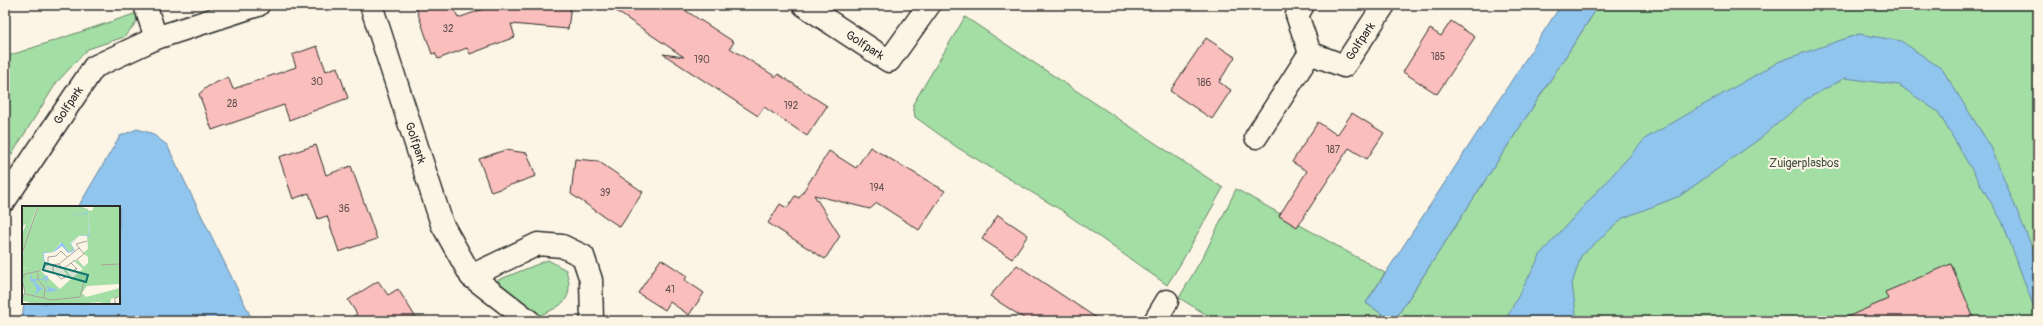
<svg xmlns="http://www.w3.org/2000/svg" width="2043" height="326" font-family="Pangolin,sans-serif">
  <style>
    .green { fill: #a3dea4; stroke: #678468 }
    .water { fill: #90c5ee; stroke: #6887a0 }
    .building { fill: #fabebc; stroke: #2b2b2b }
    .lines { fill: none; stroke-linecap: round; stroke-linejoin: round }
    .street-casing { stroke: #2b2b2b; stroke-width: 25 }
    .street { stroke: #fcf5e5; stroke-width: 22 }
    .labels { text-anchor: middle; stroke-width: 4; stroke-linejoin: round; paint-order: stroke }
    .number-label { font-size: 10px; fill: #5f504f }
    .street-label { font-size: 12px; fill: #2b2b2b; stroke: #fcf5e5 }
    .park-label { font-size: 12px; fill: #495849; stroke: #fcf5e5 }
    .inset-road { fill: none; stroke: #a8a49b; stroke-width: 1 }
    .view { fill: #0f766e; fill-opacity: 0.15; stroke: #0f766e; stroke-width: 2 }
    .inset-edge { fill: none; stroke: #2b2b2b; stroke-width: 2 }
  </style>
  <rect width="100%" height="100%" fill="#fcf5e5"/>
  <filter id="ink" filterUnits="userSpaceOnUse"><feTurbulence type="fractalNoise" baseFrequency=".025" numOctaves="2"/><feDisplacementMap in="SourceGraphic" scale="8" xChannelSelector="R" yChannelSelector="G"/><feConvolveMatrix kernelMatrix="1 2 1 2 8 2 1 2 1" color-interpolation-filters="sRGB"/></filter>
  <g filter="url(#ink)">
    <path class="green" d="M1599 5H2038V321H1394Z
      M137 13 136 23 124 37 88 49 57 82 5 165V57Z
      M965 17 1223 188 1181 263 1167 285 1061 210 958 148 915 117 913 104Z
      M1236 189 1385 273 1366 303 1392 321H1217L1179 298 1205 253Z
      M548 260 566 270C575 300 563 306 538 316L491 283Z"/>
    <path class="water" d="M1561 5H1599L1394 321H1392L1366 303Z
      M1859 34 1901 41 1942 69 1991 147 2038 262V321H2036L2034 308 2003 223 1938 112 1899 85 1845 78 1805 100 1762 137 1680 196 1623 218 1581 256 1572 284 1577 321H1505L1542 252 1646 138 1780 61Z
      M137 129 151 133 167 145 251 317 255 321H22L24 303H119V207H78L120 136Z"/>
    <path class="building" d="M415 5H453L458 18 486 8V5H571L568 29 511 24 515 37 470 54 467 48 438 59 435 53 432 54Z
      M607 5H677L734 42 730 48 776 77 778 74 827 106 807 136 764 107 758 116 663 54 684 57Z
      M1451 21 1475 37 1437 94 1403 72 1430 29 1441 36Z
      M1206 38 1235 57 1219 82 1231 90 1212 119 1170 91Z
      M317 46 326 71 337 67 348 98 289 120 284 105 212 130 199 94 207 87 228 77 233 89 296 67 292 55Z
      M1352 113 1384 133 1367 159 1349 148 1297 227 1279 216 1307 171 1292 162 1318 122 1337 135Z
      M316 145 326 175 351 166 377 239 339 252 327 216 318 219 309 193 293 199 279 157Z
      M870 147 945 191 919 230 877 203 870 209 814 195 840 236 825 259 768 223 780 204 787 208 795 196 799 198 829 151 856 168Z
      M505 150 527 153 536 176 491 192 479 159Z
      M575 159 598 161 643 192 620 227 571 194Z
      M998 215 1028 235 1012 259 982 239Z
      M661 259 687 276 685 280 704 293 689 315 670 302 665 310 638 293Z
      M1951 264 1975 321H1838L1888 299 1885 292Z
      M1017 265 1101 321H1028L990 296Z
      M378 281 388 295 398 289 418 321H346L357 314 348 300Z"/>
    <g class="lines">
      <defs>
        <g id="street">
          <path d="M145 5 156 38"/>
          <path id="s1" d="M371 5 442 224 471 276 529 321"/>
          <path id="s2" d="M804 5 889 61 929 5"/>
          <path id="s3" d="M1303 5 1297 15 1310 53 1344 66 1384 5"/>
          <path d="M1256 137 1310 53"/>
          <path id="s4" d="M5 200 94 67 156 38 258 5"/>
          <path d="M471 276 538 244 562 246 583 256 591 280 592 321"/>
          <path d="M1155 321 1167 301"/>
        </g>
      </defs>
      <use href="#street" class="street-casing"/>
      <use href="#street" class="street"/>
    </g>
  </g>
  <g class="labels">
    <g class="number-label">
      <text x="448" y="32">32</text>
      <text x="1438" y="60">185</text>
      <text x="702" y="63">190</text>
      <text x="317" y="85">30</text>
      <text x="1204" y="86">186</text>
      <text x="232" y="107">28</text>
      <text x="791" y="109">192</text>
      <text x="1333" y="153">187</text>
      <text x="877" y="191">194</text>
      <text x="605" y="196">39</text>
      <text x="344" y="212">36</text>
      <text x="670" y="293">41</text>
    </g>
    <g class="street-label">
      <text dy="4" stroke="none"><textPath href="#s3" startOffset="118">Golfpark</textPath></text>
      <text dy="4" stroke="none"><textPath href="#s2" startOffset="73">Golfpark</textPath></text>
      <text dy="4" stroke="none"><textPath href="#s4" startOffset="114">Golfpark</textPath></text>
      <text dy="4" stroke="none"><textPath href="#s1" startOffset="145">Golfpark</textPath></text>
    </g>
    <g class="park-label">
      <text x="1804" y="167">Zuigerplasbos</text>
    </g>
  </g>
  <g transform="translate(22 206)">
    <rect width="98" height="98" fill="#fcf5e5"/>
    <path d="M3 0H15L5 30 16 0H62L60 1 66 3 67 29 57 30 48 37 52 43 47 46 39 36 31 46 37 57 31 46 21 47 22 58H26L18 64 38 83 49 73 42 65 43 63 50 72 61 63 52 55 56 54 62 61 66 57V51L61 47 66 43 65 30H68L66 4 70 5 72 0H98V78L65 80 60 87 64 91 98 82V91L89 93 88 98 76 96 67 98 75 95 64 98H3L8 96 0 95 2 87 0 61 6 63 0 60 2 41 0 47V22L1 26 4 18 0 20V3Z" fill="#a3dea4"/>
    <path d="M64 5 66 8 68 30H57L49 38 53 44 50 46 46 47 40 40 32 46 22 47 23 59 19 62 22 59 21 46H31L40 36 47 46 52 43 48 38 57 30 67 29 66 8 45 9 64 7ZM9 67 10 73H20L25 69 26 73 23 78 24 73 12 75 22 84 27 83 23 80 37 84 27 86 20 83 14 88 11 89 15 85 12 77 8 75Z" fill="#90c5ee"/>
    <path class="inset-road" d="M0 48 16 0M54 54 62 48 54 38 65 35M49 57 55 63 51 66 54 62M31 58V65L39 73 46 70M37 58 41 63 53 54M26 59V51L34 50 39 45 45 51M79 59 98 58M16 67V74L23 82 22 92 29 94 58 91 62 76M3 88 22 92M96 91 93 92V97L97 98M0 93 3 86 0 73 3 68 17 65 25 59 37 58 57 42"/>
    <path class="view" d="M23 57 66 69 64 76 21 64Z"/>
    <rect width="98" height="98" class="inset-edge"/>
  </g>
  <rect width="2043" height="326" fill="none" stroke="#fcf5e5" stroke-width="20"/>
  <rect x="10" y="10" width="2023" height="306" fill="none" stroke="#2b2b2b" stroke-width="1.5" filter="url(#ink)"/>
</svg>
